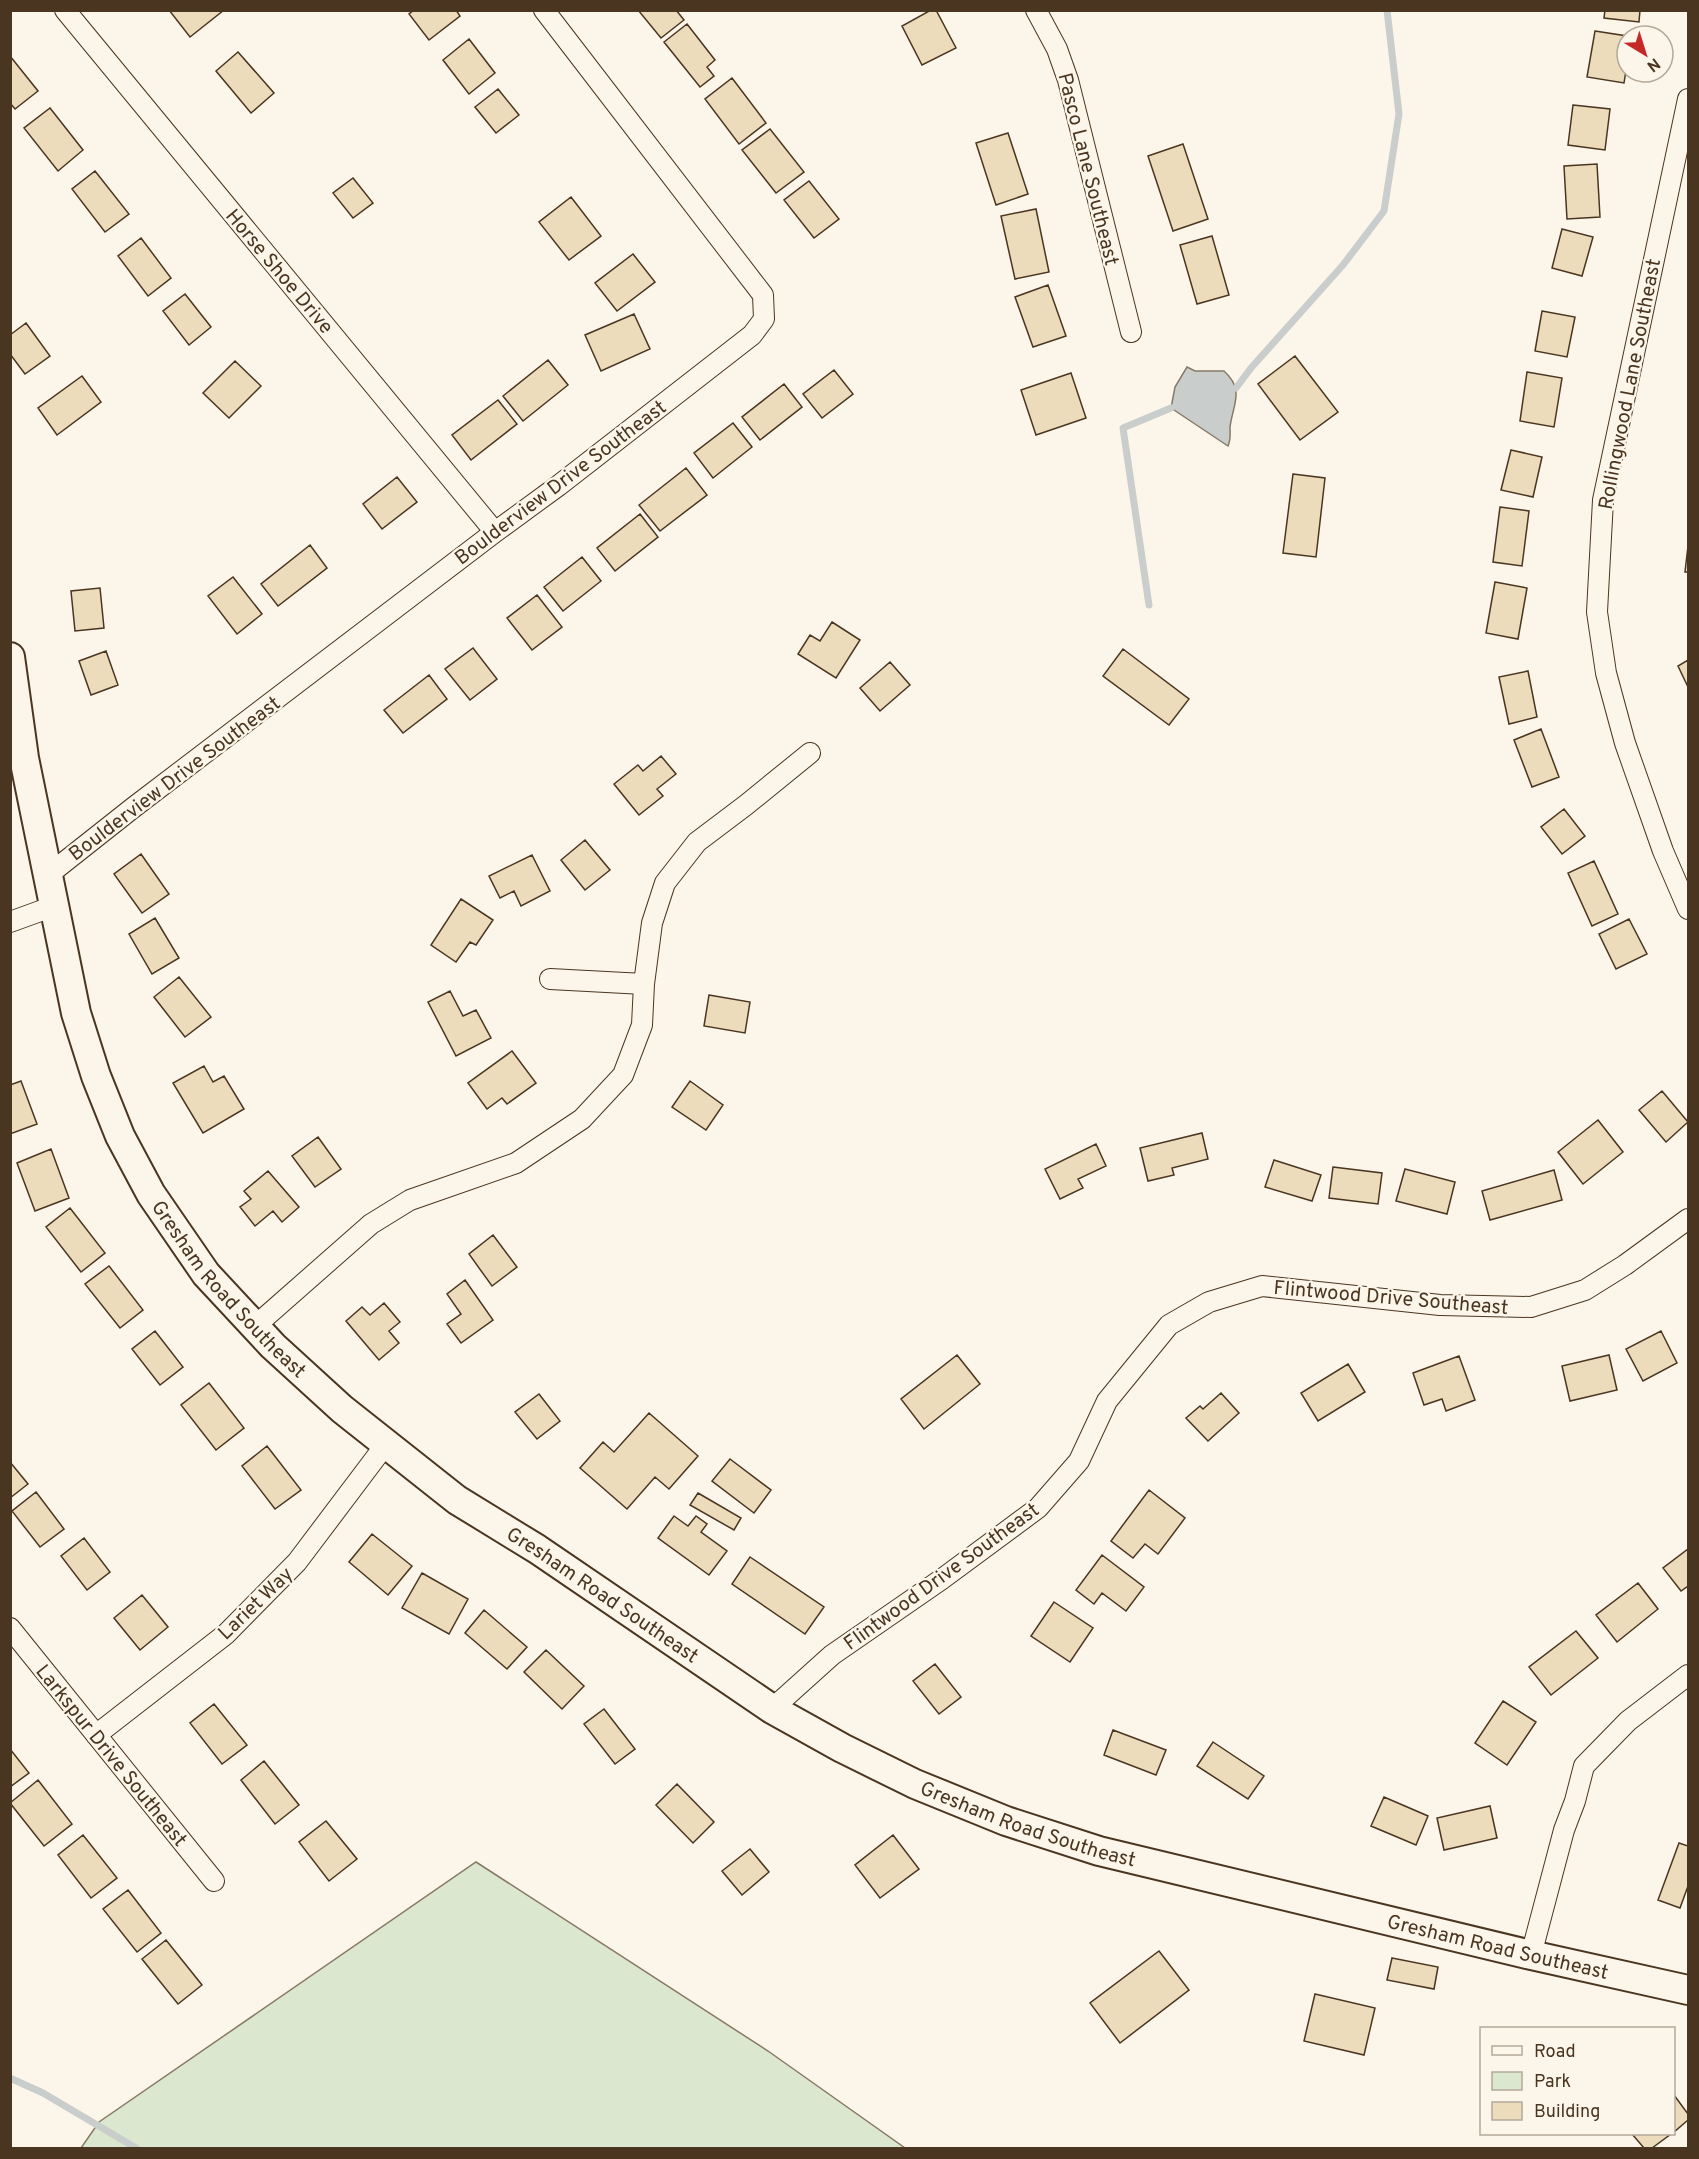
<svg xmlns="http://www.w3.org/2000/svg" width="1699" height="2159" font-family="Overpass,sans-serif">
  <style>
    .green { fill: #dce7d0; stroke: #887966; stroke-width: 1.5 }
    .water { fill: #c9cecd; stroke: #887966; stroke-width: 1.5 }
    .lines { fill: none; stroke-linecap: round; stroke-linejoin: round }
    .stream { stroke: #c9cecd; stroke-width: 7 }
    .building { fill: #ecdcbc; stroke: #4a3520; stroke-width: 1.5 }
    .street-casing { stroke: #4a3520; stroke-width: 22 }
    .secondary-casing { stroke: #4a3520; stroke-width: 32 }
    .street { stroke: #fbf6e9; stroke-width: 20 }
    .secondary { stroke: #fbf6e9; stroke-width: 28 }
    .labels { text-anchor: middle; stroke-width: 4.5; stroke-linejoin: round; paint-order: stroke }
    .street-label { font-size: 20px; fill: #4a3520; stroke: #fbf6e9 }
  </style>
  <rect width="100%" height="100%" fill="#fbf6e9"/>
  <path class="green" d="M476 1862 768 2051 905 2148H81L99 2122Z"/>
  <path class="water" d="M1187 367 1195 371H1224C1245 390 1233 404 1230 427 1230 434 1231 439 1228 446L1171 408 1175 387Z"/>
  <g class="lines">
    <path class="stream" d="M1236 388 1251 368 1343 265 1384 211 1399 114 1387 10
      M1149 605 1123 428 1171 408
      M10 2078 43 2093 136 2148"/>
  </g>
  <path class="building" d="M169 10H224L190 37Z
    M414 10H456L460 16 429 40 409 14Z
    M638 10H676L684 20 661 38Z
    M931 10H936L956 48 922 65 902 26Z
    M1605 10H1640L1639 22 1604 18Z
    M687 24 715 60 707 67 714 76 700 87 664 42Z
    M1595 31 1627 36V64L1624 83 1587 77Z
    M469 39 495 73 469 94 443 60Z
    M238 52 274 93 251 113 216 71Z
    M10 56 38 91 15 109 10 103Z
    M732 78 766 123 739 144 705 99Z
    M498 89 519 115 496 133 475 107Z
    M1573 105 1610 109 1605 150 1568 145Z
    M50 108 83 150 58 171 24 128Z
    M770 129 804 172 776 193 742 150Z
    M1008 133 1028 194 996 205 976 143Z
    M1183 144 1208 219 1173 231 1148 156Z
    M1597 164 1600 217 1567 219 1564 166Z
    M95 171 129 214 105 232 72 189Z
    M353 178 373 203 353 218 333 193Z
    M809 181 839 219 814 238 784 200Z
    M571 197 601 236 569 260 539 222Z
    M1036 209 1049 272 1015 279 1001 216Z
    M1562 229 1593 237 1582 276 1552 268Z
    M1212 236 1229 295 1197 304 1180 245Z
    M141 238 171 278 148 296 118 256Z
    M633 254 655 282 617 311 595 283Z
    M1048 285 1066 336 1033 347 1015 297Z
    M185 294 211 327 189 345 163 311Z
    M1542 311 1575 317 1567 357 1535 351Z
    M634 314 650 349 601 371 585 335Z
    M26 323 50 356 25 374 10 354V335Z
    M1295 356 1338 412 1300 440 1258 384Z
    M548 360 568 385 523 421 503 396Z
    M235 361 261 386 229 418 203 393Z
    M834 370 853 394 822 418 803 394Z
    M1527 372 1562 378 1554 427 1520 421Z
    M1071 373 1086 418 1036 435 1021 390Z
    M82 376 101 402 57 435 38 408Z
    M784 384 802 407 760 440 742 417Z
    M498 400 517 424 471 460 452 435Z
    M733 423 752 447 713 478 694 453Z
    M1511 450 1542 457 1533 497 1501 490Z
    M686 468 707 495 660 531 639 505Z
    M1293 474 1325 478 1316 557 1283 553Z
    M397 477 417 502 382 529 363 504Z
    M1500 507 1529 511 1522 566 1493 562Z
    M640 514 658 537 615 571 597 548Z
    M310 545 327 568 278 606 261 584Z
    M1688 546V572H1685Z
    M582 557 601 581 563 611 544 587Z
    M233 577 262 614 237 634 208 596Z
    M1495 582 1527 588 1518 639 1486 633Z
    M100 588 104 628 75 631 71 591Z
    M537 595 562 627 532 650 507 618Z
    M832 622 860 640 836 678 798 654 810 635 820 641Z
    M473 648 497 679 470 700 445 669Z
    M1123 649 1189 699 1169 725 1103 676Z
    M106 651 118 685 91 695 79 661Z
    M1688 660V687L1678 666Z
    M890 662 910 685 880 711 860 688Z
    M1528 671 1537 717 1509 724 1499 677Z
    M429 675 447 699 403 733 384 710Z
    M1541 729 1559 777 1532 787 1514 740Z
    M661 756 676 774 657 789 663 796 639 815 614 784 638 765 643 771Z
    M1564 809 1585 836 1562 854 1541 827Z
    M585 840 610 870 585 890 561 860Z
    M141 854 169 894 142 913 114 874Z
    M532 855 550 891 521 906 514 891 500 898 489 876Z
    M1594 861 1618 914 1592 926 1568 873Z
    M461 899 493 920 476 945 470 942 456 962 431 945Z
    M155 918 179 958 152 974 129 934Z
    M1629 919 1647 954 1616 969 1599 934Z
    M179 977 211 1017 185 1037 154 997Z
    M450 991 463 1016 476 1010 491 1038 456 1056 428 1002Z
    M709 995 750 1002 745 1033 704 1026Z
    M512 1051 536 1083 507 1104 502 1098 487 1109 468 1083Z
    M204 1066 213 1082 224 1076 244 1109 203 1133 173 1083Z
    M21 1081 37 1124 10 1134V1085Z
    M690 1081 723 1105 706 1130 672 1107Z
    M1662 1091 1688 1122 1666 1142 1639 1110Z
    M1598 1120 1623 1152 1583 1184 1558 1152Z
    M1202 1133 1208 1159 1172 1168 1174 1175 1148 1181 1140 1148Z
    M318 1137 341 1169 315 1187 292 1156Z
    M1096 1144 1106 1166 1078 1179 1083 1188 1060 1199 1045 1169Z
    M51 1149 69 1198 35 1211 17 1163Z
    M1274 1160 1321 1175 1312 1201 1265 1187Z
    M1333 1167 1382 1173 1378 1204 1329 1198Z
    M1405 1169 1455 1182 1447 1214 1396 1201Z
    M1554 1170 1562 1200 1490 1220 1482 1191Z
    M268 1171 299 1207 282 1222 273 1211 255 1226 240 1207 251 1199 244 1191Z
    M70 1208 105 1253 81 1272 46 1227Z
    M493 1235 517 1267 492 1286 469 1254Z
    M109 1266 143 1310 120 1328 85 1284Z
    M465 1280 493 1320 461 1343 447 1324 461 1314 447 1294Z
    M384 1303 400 1322 389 1331 399 1343 379 1360 346 1321 362 1307 370 1315Z
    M155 1331 183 1367 160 1385 132 1349Z
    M1661 1331 1677 1363 1643 1381 1626 1349Z
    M957 1355 980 1384 924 1429 901 1399Z
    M1609 1355 1617 1390 1570 1401 1562 1366Z
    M1459 1356 1475 1400 1446 1411 1442 1399 1424 1405 1413 1373Z
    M1348 1364 1365 1392 1318 1421 1301 1393Z
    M209 1383 244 1428 216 1450 181 1405Z
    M1221 1393 1239 1413 1208 1441 1186 1418 1200 1406 1203 1409Z
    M539 1394 560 1421 537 1439 515 1412Z
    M649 1413 698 1456 669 1489 655 1477 627 1509 580 1468 603 1442 614 1452Z
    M267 1446 301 1490 275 1509 242 1466Z
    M730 1459 771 1490 754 1513 712 1481Z
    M10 1462 28 1484 10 1498Z
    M1149 1490 1185 1518 1158 1554 1145 1544 1133 1558 1111 1541Z
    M36 1492 64 1529 40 1547 12 1511Z
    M698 1493 741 1518 734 1530 690 1505Z
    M674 1516 688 1526 696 1516 707 1524 701 1532 727 1551 709 1575 658 1538Z
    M372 1534 412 1566 388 1595 349 1562Z
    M84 1538 110 1572 87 1590 61 1556Z
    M1688 1549V1586L1681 1591 1663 1568Z
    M1102 1555 1144 1587 1126 1611 1102 1593 1094 1604 1076 1590Z
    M750 1557 824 1607 805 1634 732 1584Z
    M422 1573 468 1599 449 1634 402 1608Z
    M1638 1583 1658 1609 1617 1642 1596 1615Z
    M142 1595 168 1627 140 1650 114 1618Z
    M1054 1602 1093 1628 1070 1662 1031 1636Z
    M484 1610 527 1647 507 1669 465 1633Z
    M1576 1631 1598 1658 1551 1695 1529 1667Z
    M546 1650 584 1686 562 1709 524 1672Z
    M935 1664 961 1697 939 1714 913 1681Z
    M1503 1701 1536 1722 1507 1765 1475 1743Z
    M214 1704 247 1745 222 1764 190 1723Z
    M604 1709 635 1749 615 1764 584 1724Z
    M1113 1730 1166 1750 1156 1775 1104 1755Z
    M1213 1742 1264 1776 1248 1799 1197 1766Z
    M10 1749 29 1773 10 1787Z
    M264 1761 299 1805 275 1824 241 1780Z
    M38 1780 72 1824 44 1846 10 1803Z
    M677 1784 714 1822 693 1843 656 1805Z
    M1384 1797 1428 1816 1416 1845 1371 1826Z
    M1490 1806 1497 1838 1444 1850 1437 1818Z
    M326 1821 357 1859 329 1881 299 1842Z
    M83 1835 117 1878 91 1898 58 1855Z
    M893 1835 919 1869 880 1898 855 1865Z
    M1679 1843 1688 1846V1886L1680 1908 1658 1900Z
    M750 1849 769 1872 742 1895 722 1871Z
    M128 1890 161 1933 137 1952 103 1909Z
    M166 1940 202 1985 178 2004 142 1959Z
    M1159 1951 1189 1990 1120 2043 1090 2003Z
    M1392 1958 1438 1967 1434 1989 1387 1980Z
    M1315 1994 1375 2008 1364 2055 1304 2041Z
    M1674 2095 1688 2114V2120L1674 2132Z
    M1632 2134H1671L1652 2148H1644Z"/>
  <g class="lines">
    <defs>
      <path id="street" d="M65 10 495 532
        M1036 10 1057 49 1068 80 1131 332
        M1688 99 1603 500 1597 612 1606 673 1625 743 1663 851 1688 909
        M48 875 134 807 495 532 558 486 752 335 764 319 763 295 544 10
        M10 922 54 906
        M550 979 644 984
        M254 1327 371 1224 410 1200 516 1163 582 1119 623 1075 642 1025 644 984 652 923 665 883 697 842 746 805 810 753
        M10 1628 214 1881
        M772 1709 832 1655 942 1579 1038 1508 1079 1461 1107 1401 1169 1325 1209 1302 1262 1286 1440 1305 1531 1307 1585 1290 1625 1265 1688 1219
        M96 1735 226 1634 297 1562 386 1444
        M1531 1955 1564 1830 1575 1801 1584 1766 1628 1721 1688 1675"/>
      <g id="secondary">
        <path id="s1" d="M10 657 24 758 76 1013 96 1076 120 1136 151 1194 206 1274 273 1346 342 1409 457 1500 537 1549 772 1709 842 1748 915 1784 1006 1821 1099 1851 1531 1955 1688 1990"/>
      </g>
    </defs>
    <use href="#street" class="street-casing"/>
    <use href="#secondary" class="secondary-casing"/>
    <use href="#street" class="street"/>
    <use href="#secondary" class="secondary"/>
  </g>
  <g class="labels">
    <g class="street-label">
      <text transform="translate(1089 169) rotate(76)" y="7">Pasco Lane Southeast</text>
      <text transform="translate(280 271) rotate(50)" y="7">Horse Shoe Drive</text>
      <text transform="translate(1629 384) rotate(-79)" y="7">Rollingwood Lane Southeast</text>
      <text transform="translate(560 482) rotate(-37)" y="7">Boulderview Drive Southeast</text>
      <text transform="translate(174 778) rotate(-37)" y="7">Boulderview Drive Southeast</text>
      <text dy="7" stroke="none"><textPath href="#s1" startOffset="682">Gresham Road Southeast</textPath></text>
      <text transform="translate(1391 1297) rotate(5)" y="7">Flintwood Drive Southeast</text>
      <text transform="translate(941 1576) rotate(-36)" y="7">Flintwood Drive Southeast</text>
      <text dy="7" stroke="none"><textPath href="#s1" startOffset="1168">Gresham Road Southeast</textPath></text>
      <text transform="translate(255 1603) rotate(-44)" y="7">Lariet Way</text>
      <text transform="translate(112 1755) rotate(51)" y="7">Larkspur Drive Southeast</text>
      <text dy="7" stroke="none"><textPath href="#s1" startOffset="1654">Gresham Road Southeast</textPath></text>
      <text dy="7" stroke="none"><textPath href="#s1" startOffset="2140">Gresham Road Southeast</textPath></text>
    </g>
  </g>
  <rect width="1699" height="2159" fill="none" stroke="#4a3520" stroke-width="24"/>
  <rect x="1480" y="2027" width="195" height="108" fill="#fbf6e9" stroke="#b4a999" stroke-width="1.5"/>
  <rect x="1492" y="2046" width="30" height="9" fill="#fbf6e9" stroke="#b4a999" stroke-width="1.5"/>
  <text x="1534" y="2057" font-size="18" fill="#4a3520">Road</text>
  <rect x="1492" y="2072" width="30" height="18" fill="#dce7d0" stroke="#b4a999" stroke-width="1.5"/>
  <text x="1534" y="2087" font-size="18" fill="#4a3520">Park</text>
  <rect x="1492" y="2102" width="30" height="18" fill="#ecdcbc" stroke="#b4a999" stroke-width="1.5"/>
  <text x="1534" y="2117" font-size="18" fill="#4a3520">Building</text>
  <g transform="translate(1645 54) rotate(142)"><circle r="28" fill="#fbf6e9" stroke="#b4a999" stroke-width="1.5"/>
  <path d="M0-4.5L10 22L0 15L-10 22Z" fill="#c62828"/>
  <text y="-9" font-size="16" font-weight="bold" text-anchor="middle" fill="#4a3520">N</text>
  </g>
</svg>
